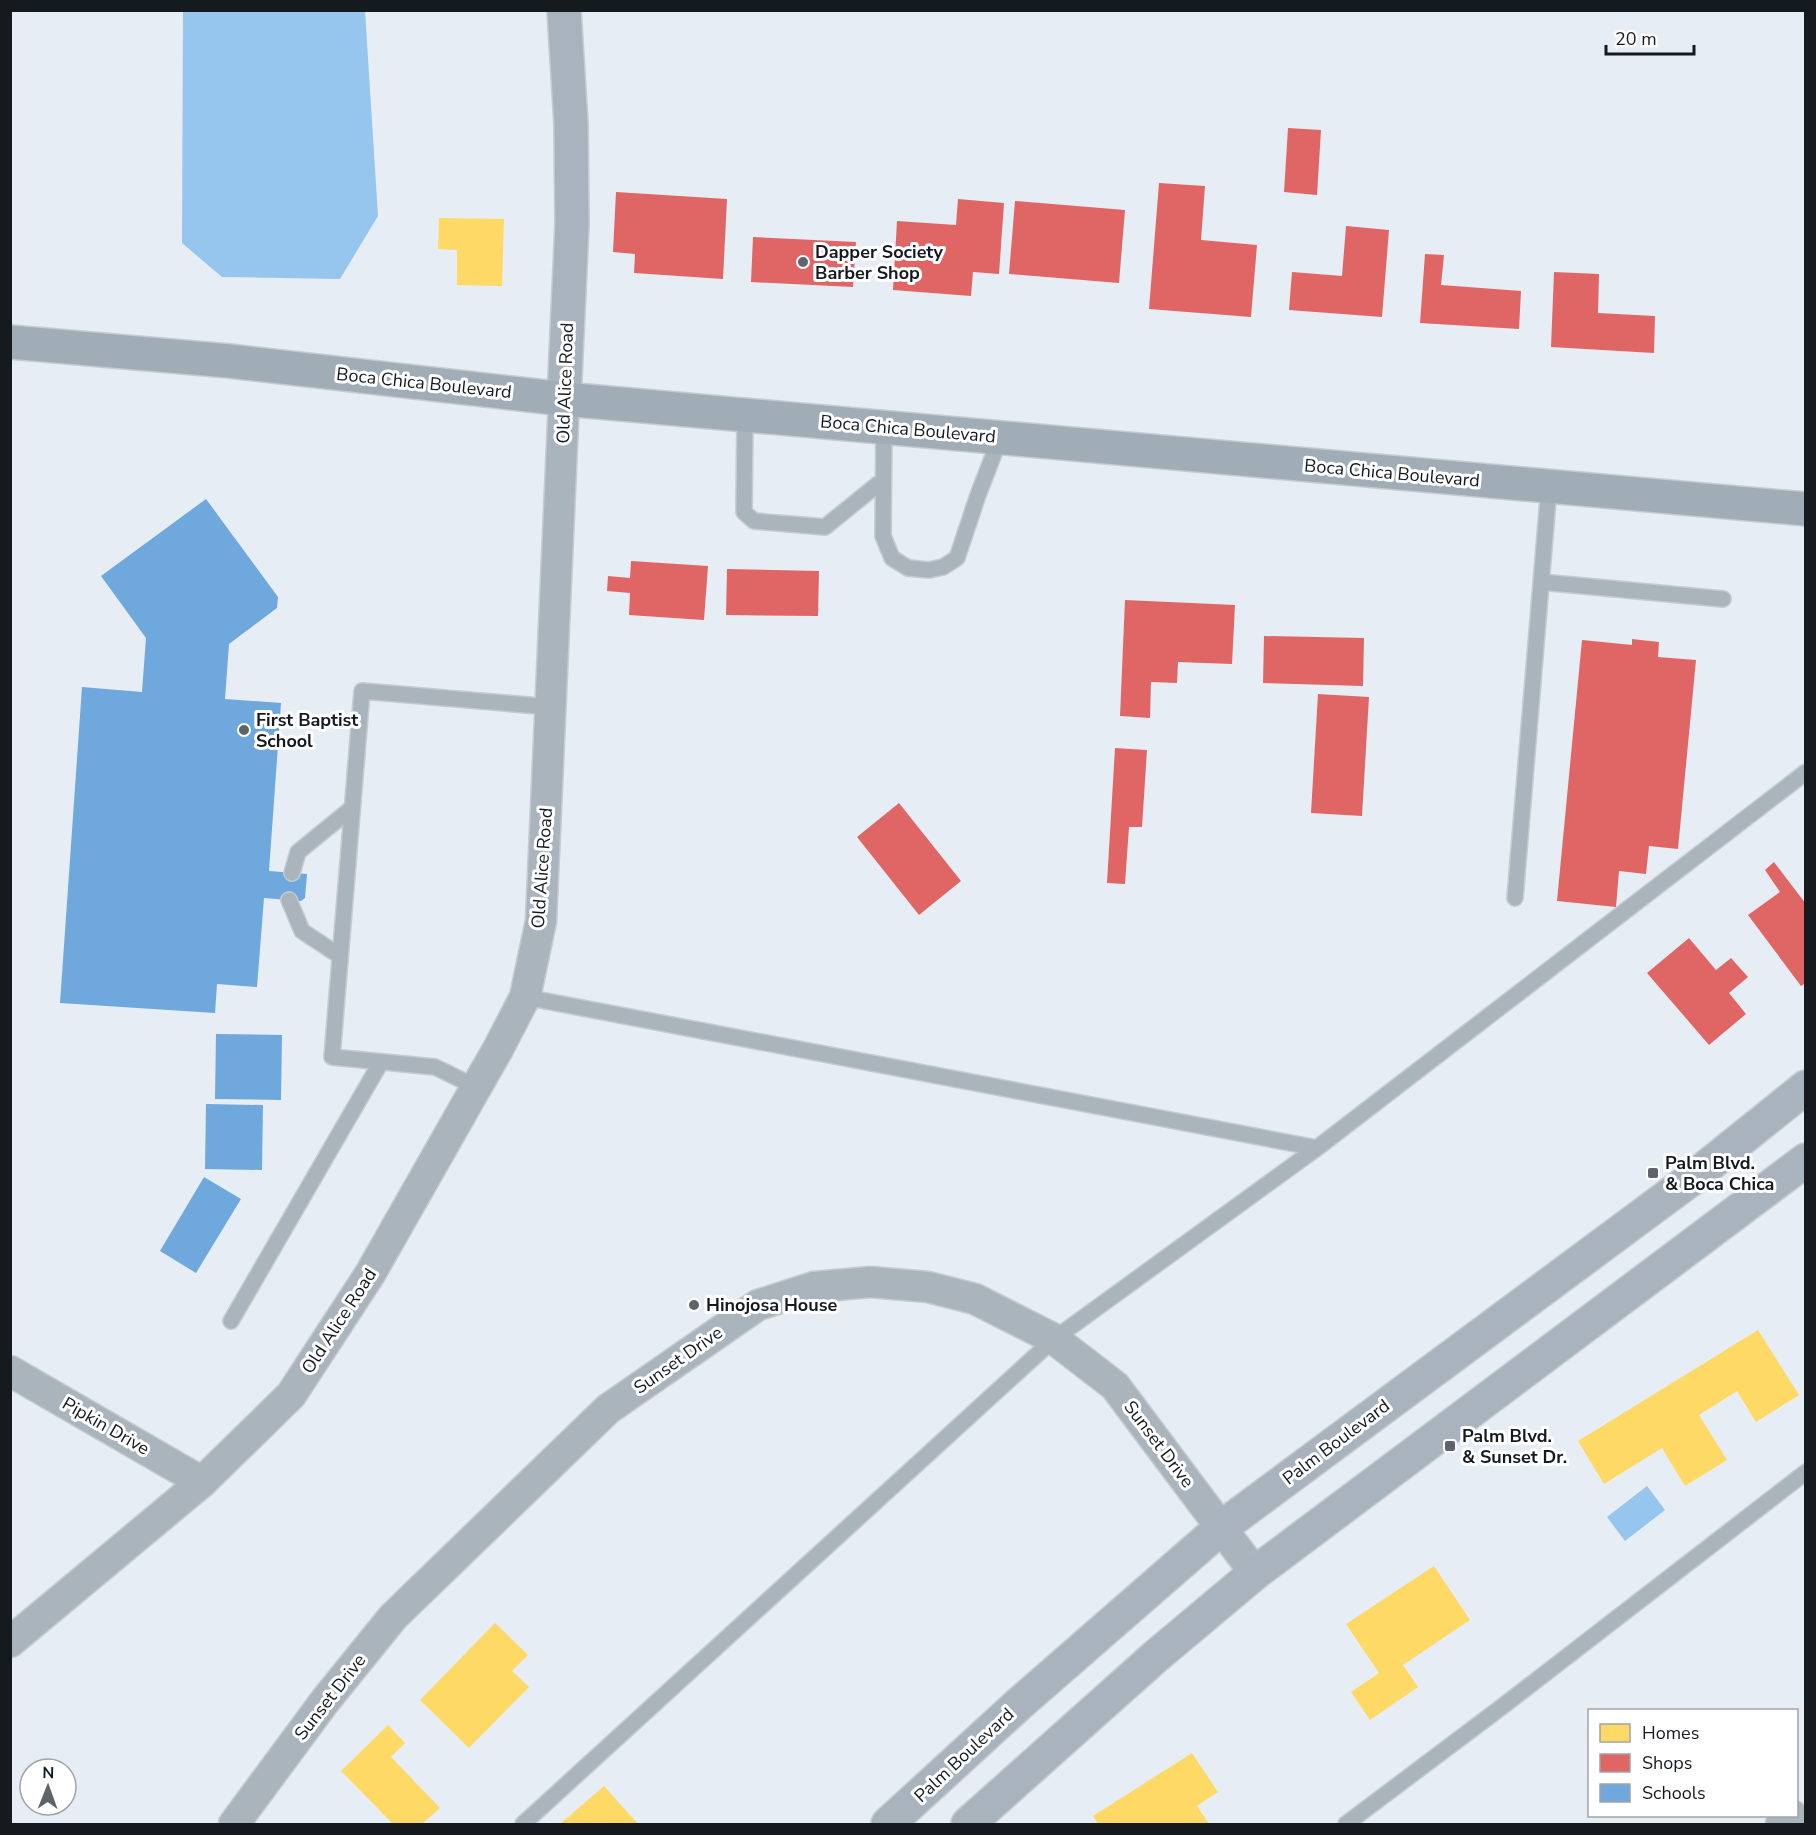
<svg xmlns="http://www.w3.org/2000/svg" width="1816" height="1835" font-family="'Nunito Sans',sans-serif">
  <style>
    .water { fill: #96c5ee }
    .homes { fill: #ffd966 }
    .shops { fill: #e06666 }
    .schools { fill: #6fa8dc }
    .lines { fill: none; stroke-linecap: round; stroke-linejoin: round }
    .lane-casing { stroke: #c5cbd1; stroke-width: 18 }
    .street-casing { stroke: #c5cbd1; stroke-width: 33 }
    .secondary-casing { stroke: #c5cbd1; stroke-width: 36 }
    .primary-casing { stroke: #c5cbd1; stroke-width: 36 }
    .lane { stroke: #aab4bd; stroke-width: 15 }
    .street { stroke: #aab4bd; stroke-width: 30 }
    .secondary { stroke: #a9b3bd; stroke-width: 33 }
    .primary { stroke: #a0acb6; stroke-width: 33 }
    .poi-dot { fill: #5e646a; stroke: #fff; stroke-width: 2 }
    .labels { text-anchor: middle; stroke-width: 6; stroke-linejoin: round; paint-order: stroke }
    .poi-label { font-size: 18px; font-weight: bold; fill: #151a1f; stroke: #fff; text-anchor: start }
    .street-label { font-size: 18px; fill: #151a1f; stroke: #fff }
  </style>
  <rect width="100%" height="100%" fill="#e6edf4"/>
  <path class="water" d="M183 11H365L378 216 340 279 222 277 182 243Z
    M1647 1486 1665 1510 1625 1541 1607 1517Z"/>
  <path class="homes" d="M439 218 504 219 502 286 457 285V250L438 249Z
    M1758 1330 1799 1395 1756 1422 1737 1391 1699 1415 1727 1460 1685 1486 1662 1448 1604 1484 1578 1441Z
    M1434 1566 1470 1620 1403 1665 1418 1687 1370 1720 1351 1692 1379 1673 1346 1624Z
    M495 1623 528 1655 512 1671 529 1687 469 1748 420 1700Z
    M388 1725 405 1743 391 1757 440 1808 422 1824H393L341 1771Z
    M1192 1753 1218 1792 1197 1806 1209 1824H1098L1093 1816Z
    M604 1786 638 1824H560Z"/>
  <path class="shops" d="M1288 128 1321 130 1317 195 1284 192Z
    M1159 183 1205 186 1201 240 1257 245 1251 317 1149 309Z
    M616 192 727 199 723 279 634 273 635 254 613 252Z
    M958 199 1004 203 999 274 973 272 971 296 893 290 897 221 956 225Z
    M1015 201 1125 210 1119 283 1009 274Z
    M1346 226 1389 230 1382 317 1289 310 1292 272 1342 276Z
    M753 237 856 242 853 287 751 282Z
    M1425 254 1444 255 1441 285 1521 291 1519 329 1420 323Z
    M1554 272 1599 274 1598 313 1655 316 1654 353 1551 347Z
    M631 561 708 566 704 620 629 615 630 593 607 591 608 576 630 578Z
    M727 569 819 571 818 616 726 615Z
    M1125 600 1235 605 1232 664 1178 662 1177 683 1151 682 1150 718 1120 716Z
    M1264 636 1364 638 1363 686 1263 683Z
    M1632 639 1659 642 1658 657 1696 660 1678 849 1649 846 1646 874 1619 871 1616 907 1557 901 1582 640 1632 645Z
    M1318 694 1369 697 1362 816 1311 813Z
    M1115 748 1147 750 1142 827H1129L1125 884 1107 883Z
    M899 803 961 881 919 915 857 837Z
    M1774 862 1806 904V983L1801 986 1748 915 1780 892 1765 870Z
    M1689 938 1716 970 1731 958 1748 977 1729 993 1746 1014 1709 1045 1647 973Z"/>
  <path class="schools" d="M206 499 278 597 277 608 229 644 225 699 281 703 269 871 307 874 305 898 301 901 264 898 257 987 217 984 215 1013 60 1003 82 687 142 692 146 638 101 576Z
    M216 1034 282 1035 281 1100 215 1099Z
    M206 1104 263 1105 262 1170 205 1169Z
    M204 1177 241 1199 196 1273 160 1251Z"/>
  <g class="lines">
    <defs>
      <path id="lane" d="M745 415 744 512 754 521 825 527 883 480
        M884 427 883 536 892 558 908 568 929 570 943 567 957 558 978 495 1000 438
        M1541 582 1723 599
        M292 873 298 852 352 808
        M1515 898 1549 487
        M289 900 302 931 340 956
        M525 997 1317 1148
        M476 1087 435 1067 332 1057 362 691 551 707
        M231 1321 381 1062
        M523 1824 1054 1339 1317 1148 1806 772
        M1346 1824 1503 1706 1806 1472"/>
      <path id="street" d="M10 1371 202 1482
        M10 1642 202 1482 291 1395 370 1274 498 1049 525 997 541 921 564 399
        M234 1824 325 1701 393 1617 608 1409 758 1305 814 1287 871 1282 928 1287 975 1299 1054 1339 1115 1386 1255 1573
        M1781 1824 1793 1816"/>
      <path id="secondary" d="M564 399 572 224 571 124 564 10
        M888 1824 1019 1704 1222 1527 1694 1177 1806 1087
        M968 1824 1155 1657 1255 1573 1806 1160"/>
      <path id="primary" d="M10 342 229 361 564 399 1806 509"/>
    </defs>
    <use href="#lane" class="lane-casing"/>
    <use href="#street" class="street-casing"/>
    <use href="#secondary" class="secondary-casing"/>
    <use href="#primary" class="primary-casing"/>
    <use href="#lane" class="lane"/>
    <use href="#street" class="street"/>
    <use href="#secondary" class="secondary"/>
    <use href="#primary" class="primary"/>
  </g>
  <g class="poi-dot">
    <circle cx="803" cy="262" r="6"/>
    <circle cx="244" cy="730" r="6"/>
    <rect x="1647" y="1167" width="12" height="12" rx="3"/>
    <circle cx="694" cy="1305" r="6"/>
    <rect x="1444" y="1440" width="12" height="12" rx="3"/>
  </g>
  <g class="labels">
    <g class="poi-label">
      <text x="815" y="258">Dapper Society<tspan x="815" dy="21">Barber Shop</tspan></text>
      <text x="256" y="726">First Baptist<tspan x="256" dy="21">School</tspan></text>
      <text x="1665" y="1169">Palm Blvd.<tspan x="1665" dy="21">&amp; Boca Chica</tspan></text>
      <text x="706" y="1311">Hinojosa House</text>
      <text x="1462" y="1442">Palm Blvd.<tspan x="1462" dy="21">&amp; Sunset Dr.</tspan></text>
    </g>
    <g class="street-label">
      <text transform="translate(424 383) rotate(6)" y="6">Boca Chica Boulevard</text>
      <text transform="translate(565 383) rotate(-88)" y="6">Old Alice Road</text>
      <text transform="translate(908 429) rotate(5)" y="6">Boca Chica Boulevard</text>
      <text transform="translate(1392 473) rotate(5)" y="6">Boca Chica Boulevard</text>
      <text transform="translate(542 868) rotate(-86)" y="6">Old Alice Road</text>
      <text transform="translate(339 1321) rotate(-57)" y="6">Old Alice Road</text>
      <text transform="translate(678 1360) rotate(-35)" y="6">Sunset Drive</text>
      <text transform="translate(106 1426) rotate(30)" y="6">Pipkin Drive</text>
      <text transform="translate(1336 1442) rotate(-37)" y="6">Palm Boulevard</text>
      <text transform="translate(1159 1444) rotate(53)" y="6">Sunset Drive</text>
      <text transform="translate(330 1697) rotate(-52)" y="6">Sunset Drive</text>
      <text transform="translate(964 1755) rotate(-43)" y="6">Palm Boulevard</text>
    </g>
  </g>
  <rect width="1816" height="1835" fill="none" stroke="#151a1f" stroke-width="24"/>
  <rect x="1588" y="1709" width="210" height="108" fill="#ffffff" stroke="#a1a3a5" stroke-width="1.5"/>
  <rect x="1600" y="1724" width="30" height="18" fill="#ffd966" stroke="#a1a3a5" stroke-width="1.5"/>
  <text x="1642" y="1739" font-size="18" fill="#151a1f">Homes</text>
  <rect x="1600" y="1754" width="30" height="18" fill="#e06666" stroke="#a1a3a5" stroke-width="1.5"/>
  <text x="1642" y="1769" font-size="18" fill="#151a1f">Shops</text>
  <rect x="1600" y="1784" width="30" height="18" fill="#6fa8dc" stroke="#a1a3a5" stroke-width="1.5"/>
  <text x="1642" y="1799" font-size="18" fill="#151a1f">Schools</text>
  <g transform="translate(48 1787) rotate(1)"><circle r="28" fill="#ffffff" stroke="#a1a3a5" stroke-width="1.5"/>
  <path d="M0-4.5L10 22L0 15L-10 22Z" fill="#5e646a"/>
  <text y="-9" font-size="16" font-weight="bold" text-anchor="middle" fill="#151a1f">N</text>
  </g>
  <path d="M1606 45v9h88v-9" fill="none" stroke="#151a1f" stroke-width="3"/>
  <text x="1615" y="45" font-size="18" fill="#151a1f" stroke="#ffffff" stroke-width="4.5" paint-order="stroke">20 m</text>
</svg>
